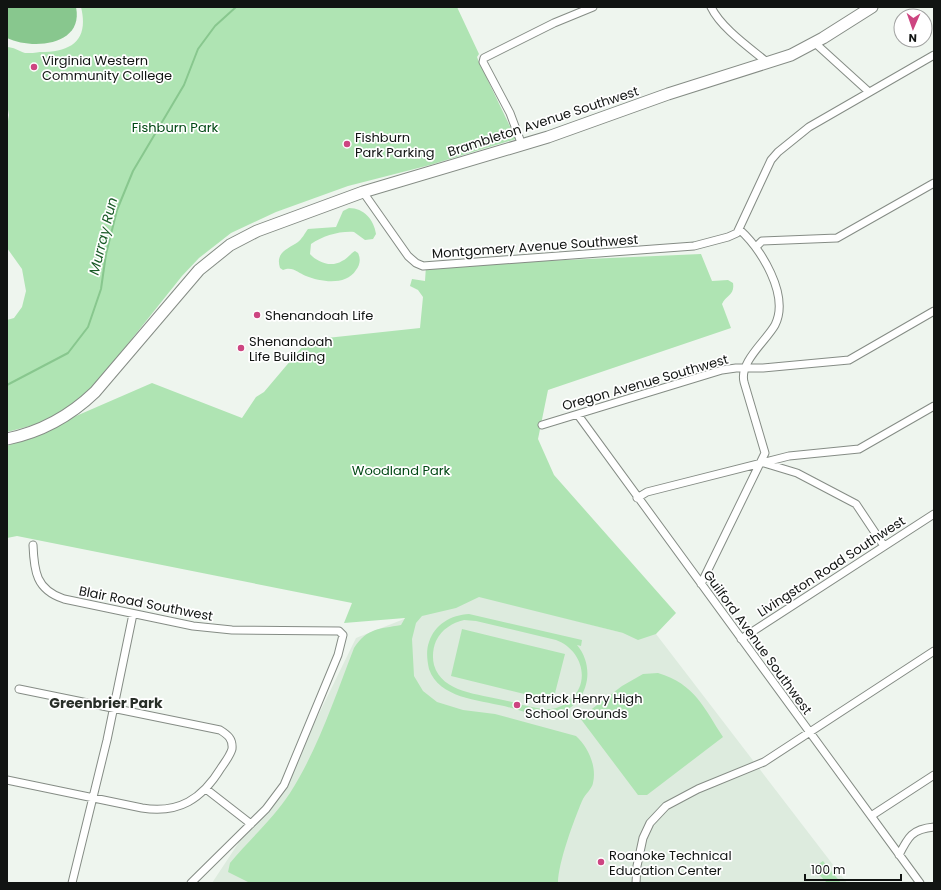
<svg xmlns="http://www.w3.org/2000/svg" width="941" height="890" font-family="Poppins,sans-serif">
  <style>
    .built { fill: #ddebde }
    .green { fill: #afe4b3; fill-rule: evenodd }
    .water { fill: #88c78e }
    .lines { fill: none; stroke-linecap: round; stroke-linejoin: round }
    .stream { stroke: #88c78e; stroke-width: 2 }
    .street-casing { stroke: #858c85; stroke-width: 9 }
    .primary-casing { stroke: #858c85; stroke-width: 13 }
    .street { stroke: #fff; stroke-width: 7 }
    .primary { stroke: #fff; stroke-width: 11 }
    .poi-dot { fill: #cd4581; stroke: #fff; stroke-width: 1.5 }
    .labels { text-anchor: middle; stroke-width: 3.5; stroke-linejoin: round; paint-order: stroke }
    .poi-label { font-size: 13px; fill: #111412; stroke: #fff; text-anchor: start }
    .street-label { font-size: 13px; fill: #111412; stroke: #fff }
    .park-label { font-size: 13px; fill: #004814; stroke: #fff }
    .water-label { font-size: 14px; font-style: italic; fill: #1a5b27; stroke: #fff }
    .neighbourhood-label { font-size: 14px; font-weight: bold; fill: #282e28; stroke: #fff }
  </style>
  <rect width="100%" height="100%" fill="#eef5ee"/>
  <path class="built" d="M470 593 623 633 656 634 847 883H212L251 824 291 771 356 638Z"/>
  <path class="green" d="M81 7H457L479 54 477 57 479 62 516 139 430 165 348 186 276 212 231 233 199 258 182 276 95 385 77 403 45 422 7 432V320L14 318 22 307 26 291 22 269 7 248V127L9 115 7 104V47C13 47 19 51 25 53 30 53 36 53 40 52 72 52 89 40 81 7Z
    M349 208C364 208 374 220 376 234L373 239 365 240 354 232C339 231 323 236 311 244L310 254C317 262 331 268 342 261 347 259 350 254 355 251L358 253C361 259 360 265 356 270 346 286 321 282 306 276 298 273 293 266 283 270L280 268C275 252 288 249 298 242 302 239 305 233 308 229L336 227 343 211Z
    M701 254 712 281 728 280 733 283C735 295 726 295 722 304L731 328 548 390 538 439 554 475 676 613 656 634 638 640 623 633 479 597 456 608 422 616 416 623 412 639 414 676 423 691 437 702 463 710 495 714 576 736C588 747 597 766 593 783 592 789 585 794 582 801 574 820 558 863 558 883H250L228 872 230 863C249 840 273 819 290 793 318 749 335 697 354 648 367 628 379 629 401 625L405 618 344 623 352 603 17 536 7 538V446L152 383 242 418 256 397 264 392 308 340 420 328 423 297 418 290 410 286 412 279 425 281 426 266Z
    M469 614 582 640 581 646 577 645C598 670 586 710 552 715 537 717 519 710 504 706 478 700 439 698 429 669 427 660 426 650 429 642 435 624 451 615 469 614ZM464 620 476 621 556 640C581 649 592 681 570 700 565 705 558 708 551 709 536 710 518 703 503 700 480 694 442 693 434 665 432 657 433 648 436 641 442 629 452 623 464 620Z
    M462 629 565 654 553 701 451 676Z
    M658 673C695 684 704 708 723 737L647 795H638L580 718 622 686 643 674Z
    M823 861 841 883H827L813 868Z"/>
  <path class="water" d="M7 7H76C84 46 32 50 7 38Z"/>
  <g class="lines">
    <path class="stream" d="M7 385 68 353 88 327 101 289 106 254 117 210 133 171 184 85 198 49 215 26 236 7"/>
    <defs>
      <path id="street" d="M711 7C721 28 750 48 768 63
        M815 43 869 92
        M522 145 510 113 483 62 484 58 554 23 593 7
        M363 192 408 256 416 263 423 266 694 246 728 237 737 233 771 160 778 152 809 127 934 55
        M756 247 762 241 837 238 934 183
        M578 415 920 883
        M542 425 722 370 736 368H763L849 360 934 311
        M764 463 797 473 856 504 884 546
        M637 498 647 492 789 456 859 449 934 406
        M33 545C34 571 36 590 64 599L193 626 232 630 339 631 343 635 338 655 284 785 266 809 191 883
        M701 584 765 453 744 382C739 362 766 341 775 325 790 295 761 249 739 229
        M741 639 934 514
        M7 780 142 808C179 814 202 799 221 768 225 762 230 756 232 749 233 739 228 735 220 730L19 689
        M206 789 251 824
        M871 816 934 775
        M899 855C908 837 912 829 934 827
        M72 883 107 740 133 614
        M636 883 637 866 643 838 650 823 666 806 698 789 764 762 934 651"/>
      <path id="primary" d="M7 439C41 432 70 416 95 392L199 270 230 245 257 231 363 192 548 137 668 94 791 55 823 38 872 7"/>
    </defs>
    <use href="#street" class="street-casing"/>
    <use href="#primary" class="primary-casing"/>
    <use href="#street" class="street"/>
    <use href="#primary" class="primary"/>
  </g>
  <g class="poi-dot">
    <circle cx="34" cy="67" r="4"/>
    <circle cx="347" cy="144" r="4"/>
    <circle cx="257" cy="315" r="4"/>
    <circle cx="241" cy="348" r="4"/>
    <circle cx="517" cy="705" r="4"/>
    <circle cx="601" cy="862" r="4"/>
  </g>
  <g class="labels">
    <g class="poi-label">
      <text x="42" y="65">Virginia Western<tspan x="42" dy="15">Community College</tspan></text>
      <text x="355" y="142">Fishburn<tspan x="355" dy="15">Park Parking</tspan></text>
      <text x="265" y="320">Shenandoah Life</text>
      <text x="249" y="346">Shenandoah<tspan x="249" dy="15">Life Building</tspan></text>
      <text x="525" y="703">Patrick Henry High<tspan x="525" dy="15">School Grounds</tspan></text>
      <text x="609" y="860">Roanoke Technical<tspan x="609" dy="15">Education Center</tspan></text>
    </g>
    <g class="street-label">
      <text transform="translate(543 121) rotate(-18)" y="5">Brambleton Avenue Southwest</text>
      <text transform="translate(535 246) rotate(-4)" y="5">Montgomery Avenue Southwest</text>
      <text transform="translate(645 382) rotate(-16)" y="5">Oregon Avenue Southwest</text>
      <text transform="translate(831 566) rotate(-33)" y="5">Livingston Road Southwest</text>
      <text transform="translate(146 603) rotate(11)" y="5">Blair Road Southwest</text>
      <text transform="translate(758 642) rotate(54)" y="5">Guilford Avenue Southwest</text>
    </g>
    <g class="park-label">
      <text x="175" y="132">Fishburn Park</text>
      <text x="401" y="475">Woodland Park</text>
    </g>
    <g class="water-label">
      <text transform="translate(103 236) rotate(-76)" y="5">Murray Run</text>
    </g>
    <g class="neighbourhood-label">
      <text x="106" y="708">Greenbrier Park</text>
    </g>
  </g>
  <rect width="941" height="890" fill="none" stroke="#111412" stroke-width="16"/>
  <g transform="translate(913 28) rotate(182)"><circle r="19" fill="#ffffff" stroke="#a0a1a0"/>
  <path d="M0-3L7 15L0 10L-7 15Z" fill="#cd4581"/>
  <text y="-6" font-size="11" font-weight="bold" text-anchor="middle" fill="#111412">N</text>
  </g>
  <path d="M805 874v6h96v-6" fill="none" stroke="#111412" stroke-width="2"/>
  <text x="811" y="874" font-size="12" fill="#111412" stroke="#ffffff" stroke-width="3" paint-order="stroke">100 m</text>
</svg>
